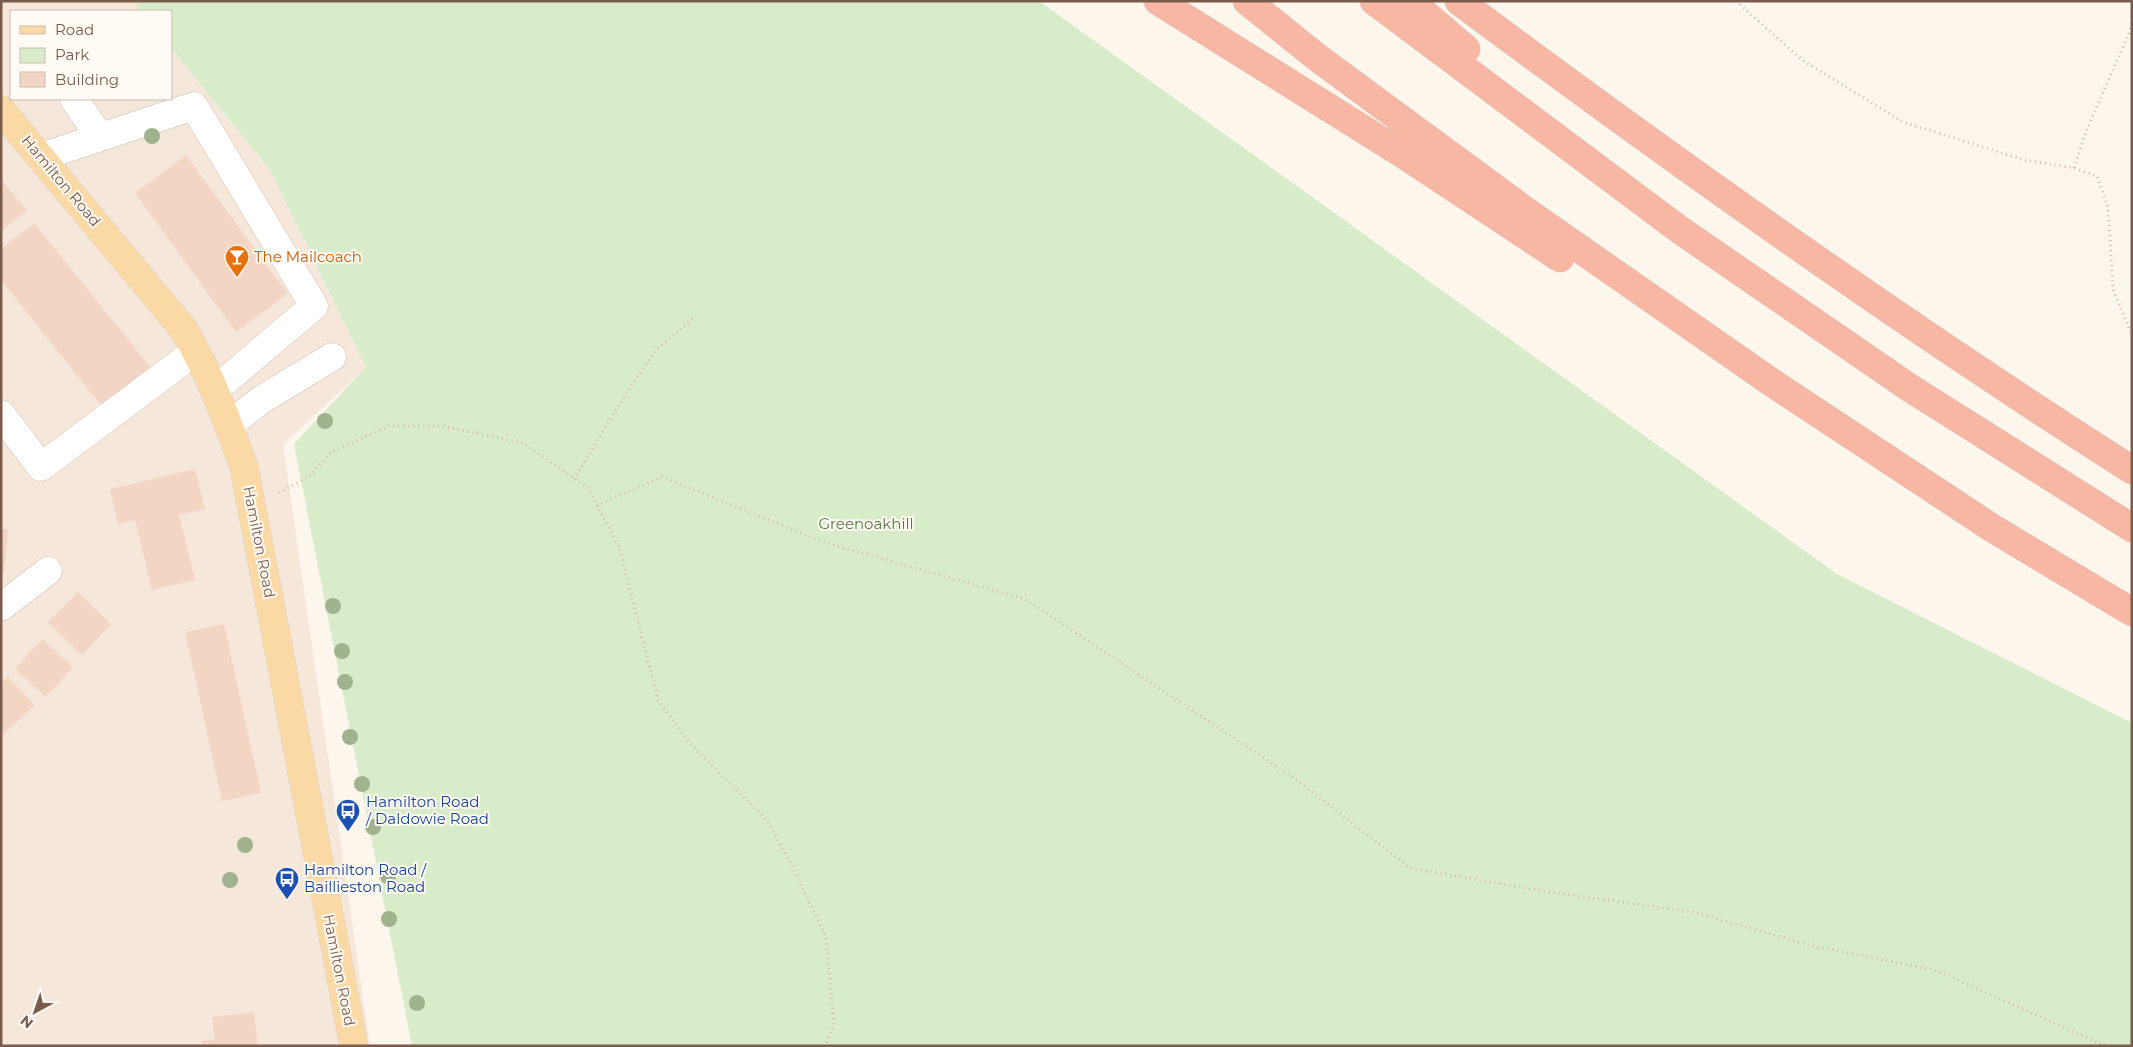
<svg xmlns="http://www.w3.org/2000/svg" width="2133" height="1047" font-family="Montserrat,sans-serif">
  <style>
    .residential { fill: #f5e8da }
    .green { fill: #d8ecc9 }
    .building { fill: #f3d5c3 }
    .lines { fill: none; stroke-linecap: round; stroke-linejoin: round }
    .minor-casing { stroke: #d1beb0; stroke-width: 29 }
    .major-casing { stroke: #dad1cd; stroke-width: 29 }
    .highway-casing { stroke: #dad1cd; stroke-width: 29 }
    .path { stroke: #d9b8a5; stroke-width: 3; stroke-dasharray: 1 4; stroke-linecap: butt }
    .minor { stroke: #fff; stroke-width: 28 }
    .major { stroke: #fbd9a5; stroke-width: 28 }
    .highway { stroke: #f7b7a3; stroke-width: 28 }
    .tree { fill: #a0b28e }
    .labels { text-anchor: middle; stroke-width: 4; stroke-linejoin: round; paint-order: stroke }
    .street-label { font-size: 15px; fill: #7a5c4d; stroke: #fffaf3 }
    .food-label { font-size: 15px; fill: #c56008; stroke: #fffaf3; text-anchor: start }
    .park-label { font-size: 15px; fill: #537a41; stroke: #fffaf3 }
    .transit-label { font-size: 15px; fill: #164399; stroke: #fffaf3; text-anchor: start }
  </style>
  <rect width="100%" height="100%" fill="#fdf6ec"/>
  <path class="residential" d="M1 1H133L141 11H11V99H171V48L270 170 366 367 283 445 370 1046H1Z"/>
  <path class="green" d="M133 1H1039L1837 574 2132 723V1046H412L294 444 366 367 270 170 171 48V11H141Z"/>
  <path class="building" d="M186 155 288 294 236 332 135 193Z
    M1 179 27 211 1 231Z
    M34 223 152 369 103 408 1 280V249Z
    M195 469 205 509 179 515 195 580 152 590 135 520 118 524 110 489Z
    M1 529 8 530 4 573 1 572Z
    M78 592 111 624 82 655 48 622Z
    M224 624 261 793 222 801 185 632Z
    M42 639 73 667 46 697 15 669Z
    M8 677 35 705 4 734 1 731V683Z
    M254 1012 258 1046H202V1041L215 1040 212 1017Z"/>
  <g class="lines">
    <defs>
      <path id="minor" d="M74 99 100 137
        M41 157 194 106 314 306 215 390
        M1 414 41 467 196 351
        M229 425 261 400 332 357
        M1 607 48 571"/>
      <path id="major" d="M1 110 184 330C210 374 227 420 244 467L354 1046"/>
      <path id="highway" d="M1158 1 1406 156 1560 258
        M1247 1 1318 58 1527 212 1771 382 1992 528 2132 612
        M1374 1 1680 230 1910 388 2132 528
        M1410 1 1466 49
        M1459 1C1679 165 1901 323 2132 470"/>
    </defs>
    <use href="#minor" class="minor-casing"/>
    <use href="#major" class="major-casing"/>
    <use href="#highway" class="highway-casing"/>
    <path class="path" d="M1736 1 1802 60 1903 122 2024 160 2074 168 2097 176 2108 207 2113 289 2132 335
      M2074 168 2087 129 2129 33 2132 22
      M574 479 630 387 657 349 695 317
      M279 493 311 475 331 452 389 426H442L523 443 588 488 619 547 658 700 692 746 766 819 789 860 826 937 834 1024 825 1046
      M597 505 662 477 826 543 1025 599 1293 777 1410 868 1543 891 1693 912 1809 945 1938 971 2099 1043 2110 1046"/>
    <use href="#minor" class="minor"/>
    <use href="#major" class="major"/>
    <use href="#highway" class="highway"/>
  </g>
  <g class="tree">
    <circle cx="152" cy="136" r="8"/>
    <circle cx="325" cy="421" r="8"/>
    <circle cx="333" cy="606" r="8"/>
    <circle cx="342" cy="651" r="8"/>
    <circle cx="345" cy="682" r="8"/>
    <circle cx="350" cy="737" r="8"/>
    <circle cx="362" cy="784" r="8"/>
    <circle cx="373" cy="827" r="8"/>
    <circle cx="245" cy="845" r="8"/>
    <circle cx="388" cy="876" r="8"/>
    <circle cx="230" cy="880" r="8"/>
    <circle cx="389" cy="919" r="8"/>
    <circle cx="417" cy="1003" r="8"/>
  </g>
  <defs>
    <symbol id="bar-pin" viewBox="-11 -11 22 30"><path d="M0 17L-7.5 6A9.5 9.5 0 1 1 7.5 6Z" fill="#e8710a" stroke="#fffaf3"/><path d="M-6-5H6L.8 .8V4.5H3.5V6h-7V4.5H-.8V.8Z" fill="#fff"/></symbol>
    <symbol id="bus-pin" viewBox="-11 -11 22 30"><path d="M0 17L-7.5 6A9.5 9.5 0 1 1 7.5 6Z" fill="#1a4fb4" stroke="#fffaf3"/><path d="M-5-6H5V4H4V6H2V4H-2V6H-4V4H-5ZM-3.5-4V0h7V-4ZM-3.5 1.2v1.5H-2V1.2ZM2 1.2v1.5H3.5V1.2Z" fill="#fff"/></symbol>
  </defs>
  <g fill-rule="evenodd">
    <use href="#bar-pin" x="223" y="243" width="28" height="38"/>
    <use href="#bus-pin" x="334" y="797" width="28" height="38"/>
    <use href="#bus-pin" x="273" y="865" width="28" height="38"/>
  </g>
  <g class="labels">
    <g class="street-label">
      <text transform="translate(61 181) rotate(50)" y="5">Hamilton Road</text>
      <text transform="translate(259 542) rotate(79)" y="5">Hamilton Road</text>
      <text transform="translate(339 970) rotate(79)" y="5">Hamilton Road</text>
    </g>
    <g class="food-label">
      <text x="254" y="262">The Mailcoach</text>
    </g>
    <g class="park-label">
      <text x="866" y="529">Greenoakhill</text>
    </g>
    <g class="transit-label">
      <text x="366" y="807">Hamilton Road<tspan x="366" dy="17">/ Daldowie Road</tspan></text>
      <text x="304" y="875">Hamilton Road /<tspan x="304" dy="17">Baillieston Road</tspan></text>
    </g>
  </g>
  <rect width="2133" height="1047" fill="none" stroke="#7a5c4d" stroke-width="5"/>
  <rect x="10" y="10" width="162" height="90" fill="#fffaf3" stroke="#cabbb1"/>
  <rect x="20" y="26" width="25" height="8" fill="#fbd9a5" stroke="#cabbb1"/>
  <text x="55" y="35" font-size="15" fill="#7a5c4d">Road</text>
  <rect x="20" y="48" width="25" height="15" fill="#d8ecc9" stroke="#cabbb1"/>
  <text x="55" y="60" font-size="15" fill="#7a5c4d">Park</text>
  <rect x="20" y="72" width="25" height="15" fill="#f3d5c3" stroke="#cabbb1"/>
  <text x="55" y="85" font-size="15" fill="#7a5c4d">Building</text>
  <g transform="translate(35 1012) rotate(220)" stroke="#fffaf3" stroke-width="4" paint-order="stroke">
  <path d="M0-4L9 19L0 12L-9 19Z" fill="#7a5c4d"/>
  <text y="-8" font-size="14" font-weight="bold" text-anchor="middle" fill="#7a5c4d">N</text>
  </g>
</svg>
